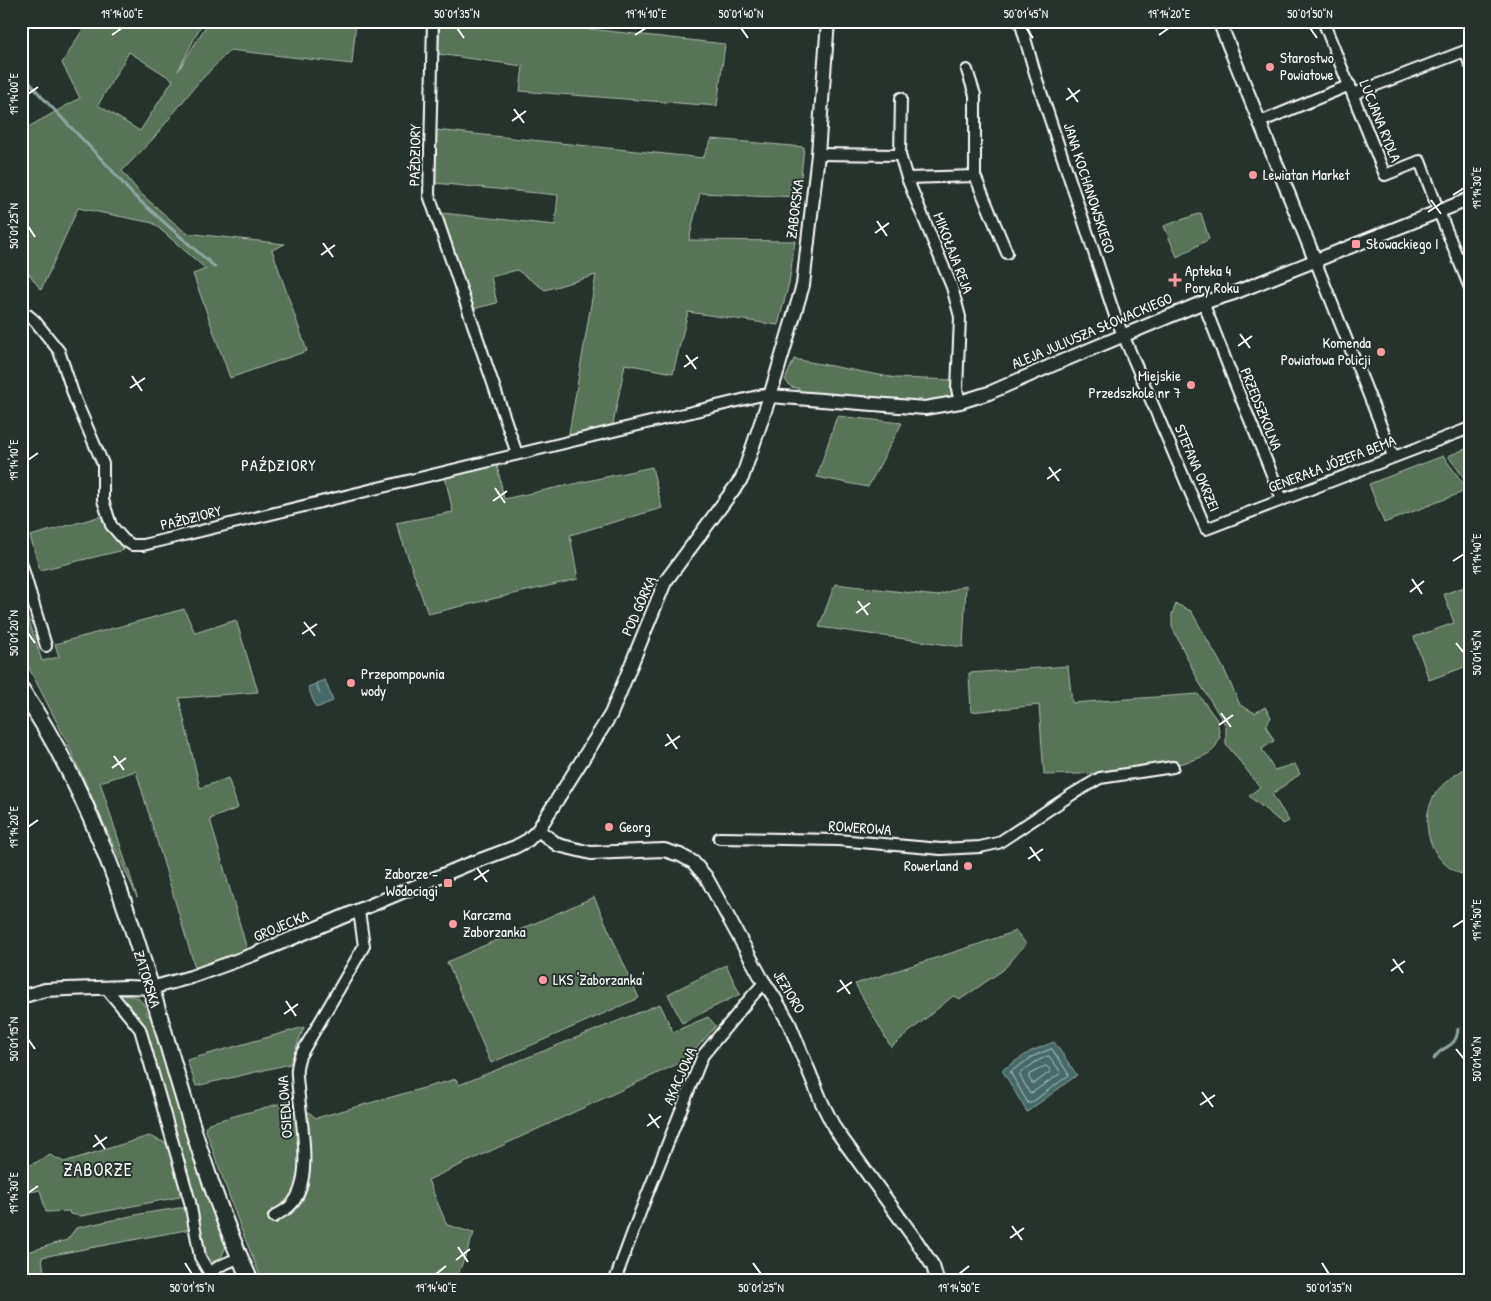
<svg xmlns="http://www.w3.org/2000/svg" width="1491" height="1301" font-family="'Patrick Hand',sans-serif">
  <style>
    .green { fill: #587359; stroke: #acb9ac; fill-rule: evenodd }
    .water { fill: #456a69; stroke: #8fa6a5 }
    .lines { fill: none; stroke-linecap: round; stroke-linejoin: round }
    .shore { stroke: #b5c3c3; stroke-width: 1 }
    .stream { stroke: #8fa6a5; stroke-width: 3 }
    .minor-casing { stroke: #fff; stroke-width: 14 }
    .tertiary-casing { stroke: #fff; stroke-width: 16 }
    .primary-casing { stroke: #fff; stroke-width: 19 }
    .minor { stroke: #26332d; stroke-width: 10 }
    .tertiary { stroke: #26332d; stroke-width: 12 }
    .primary { stroke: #26332d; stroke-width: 15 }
    .ticks { fill: none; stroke: #fff; stroke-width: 2 }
    .poi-dot { fill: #ff9aa2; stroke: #26332d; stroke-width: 2 }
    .labels { text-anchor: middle; stroke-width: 4; stroke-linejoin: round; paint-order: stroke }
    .poi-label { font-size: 15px; fill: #fff; stroke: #26332d; text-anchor: start }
    .street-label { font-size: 15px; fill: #fff; stroke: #26332d }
    .neighbourhood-label { font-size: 16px; letter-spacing: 1px; fill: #fff; stroke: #26332d }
    .quarter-label { font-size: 18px; letter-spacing: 1px; fill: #fff; stroke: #26332d }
    .neatline { fill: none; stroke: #fff; stroke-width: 2 }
    .ticks-label { font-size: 12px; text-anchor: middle; fill: #fff }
  </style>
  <rect width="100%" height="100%" fill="#26332d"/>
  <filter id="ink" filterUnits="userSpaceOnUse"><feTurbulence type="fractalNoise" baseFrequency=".02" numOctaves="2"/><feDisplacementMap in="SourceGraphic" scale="10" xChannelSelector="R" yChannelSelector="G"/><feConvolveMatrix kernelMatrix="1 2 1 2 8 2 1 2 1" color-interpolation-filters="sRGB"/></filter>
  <g filter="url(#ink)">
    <path class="green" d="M88 21H203L178 71 209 21H356L352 64 230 50 197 84 152 140 122 171 140 193 186 233 285 244 272 250 307 351 230 378 193 274 206 269 153 223 78 208 41 290 21 263V131L80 98 62 63ZM129 52 173 80 140 131 98 105Z
      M440 21H517L725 44 717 106 520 91 523 66 438 54Z
      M436 130 703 158 712 139 804 147 799 197 700 193 689 240 795 241 789 283 778 325 688 312 673 373 625 364 613 424 568 439 596 275 545 290 517 270 491 277 497 303 472 309 442 213 555 225 558 195 434 183Z
      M1201 213 1209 239 1177 257 1164 226Z
      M794 359 895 378 954 380 955 399 925 403 801 394 800 389 791 387 785 380Z
      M837 416 902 423 868 487 817 477Z
      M1470 447V486L1448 456Z
      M1443 456 1468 490 1384 523 1369 484Z
      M497 465 504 499 652 467 662 508 570 535 578 579 428 614 396 523 453 512 445 477Z
      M102 516 110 532 124 550 40 570 30 536Z
      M835 584 937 596 966 585 963 647 819 627Z
      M1470 585V665L1429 680 1414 637 1454 623 1444 594Z
      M21 596 42 661 59 657 55 644 184 609 195 633 236 620 258 692 179 698 200 788 228 778 238 808 210 819 248 953 196 971 136 771 100 782 137 897 66 740 29 668 21 656Z
      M1176 604 1191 611 1224 669 1240 705 1255 713 1265 707 1271 717 1266 726 1274 741 1262 749 1274 770 1295 764 1300 774 1272 794 1289 821 1283 824 1249 796 1260 787 1226 744V726L1199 682 1172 627V614Z
      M1068 666 1072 703 1198 694 1217 720 1220 737C1218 741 1216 747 1213 750 1191 772 1077 774 1044 775L1039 705 971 712 969 673Z
      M1470 765V876C1435 871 1417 828 1433 798 1440 783 1456 775 1470 765Z
      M594 897 639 998 491 1063 447 962Z
      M1016 931 1026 944 1003 970 961 999 953 996 891 1047 855 984 979 944Z
      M726 965 740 994 682 1023 668 994Z
      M120 995C139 996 142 997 148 1016L151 1015 204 1189 226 1246 222 1256 215 1262 207 1258 194 1201 141 1023 119 999Z
      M660 1004 673 1032 708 1017 716 1026 686 1060 428 1180 447 1225 474 1233 456 1280H262L241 1229 205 1128 209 1123 293 1100 316 1118 456 1079 459 1085Z
      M304 1027 290 1064 196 1086 187 1060Z
      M149 1136 166 1143C172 1156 183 1184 179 1197L81 1216 70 1214 69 1211 46 1212 40 1190 21 1194V1168L23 1169 50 1155 64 1162Z
      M179 1208H185L191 1229 42 1257 45 1280H21V1254L67 1240 76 1228 140 1214Z"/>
    <path class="water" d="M325 680 333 701 316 708 308 687 316 684 320 694 316 683Z
      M1054 1042 1077 1075 1027 1112 1002 1070 1031 1051Z"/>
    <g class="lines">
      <path class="shore" d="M1052 1049 1069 1075 1031 1103H1028L1010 1072 1034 1056Z
        M1049 1056 1060 1071 1061 1073 1030 1094 1019 1074 1037 1061Z
        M1046 1066 1050 1069V1072L1035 1083H1032L1029 1078V1075Z"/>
      <path class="stream" d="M21 72 41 96 109 167 132 194 215 267
        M1434 1059C1441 1044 1456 1051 1458 1029"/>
      <defs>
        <path id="minor" d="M433 21 429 195 517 454
          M1020 21 1037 80 1115 316 1206 529 1470 428
          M1323 21 1385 175 1420 161 1439 212 1470 288
          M967 70 975 95V176L1007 253
          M1353 94 1465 51 1470 64
          M901 98 900 155 907 178 952 287 960 317 957 389 960 402
          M1260 122 1350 85
          M818 154 900 155
          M907 178 975 176
          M1315 260 1393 456
          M1458 260 1470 255
          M1203 302 1234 381 1282 499
          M21 313 28 315 35 321 59 351 75 399 103 464V500L111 525 124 540 132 545H143L762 395 770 396
          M21 562 46 646
          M719 838 838 840 941 849 980 847 998 843 1071 795 1100 778 1173 767
          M106 988 140 1029 190 1202 200 1257 210 1274
          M274 1217C279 1213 286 1210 290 1206 317 1180 298 1109 297 1075 296 1069 298 1062 300 1056L364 946 359 911
          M207 1278C212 1267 229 1262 239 1258
          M615 1280 641 1210 703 1055 752 996 764 983"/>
        <path id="tertiary" d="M1219 21 1315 260
          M770 396 925 408 960 402 989 393 1055 364 1199 304 1234 293 1470 199
          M538 830 558 845 591 853 664 850 680 855 693 862 706 877 762 979 774 997 789 1023 822 1103 835 1129 915 1239 933 1266 937 1280
          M21 997 45 990 67 989 127 987 151 988 191 977 252 955 464 866 515 847 528 840 538 830 611 714 665 582 742 478 770 396 803 285 818 154 828 21"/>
        <path id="primary" d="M21 689C54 738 81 792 103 847 160 988 185 1141 250 1280"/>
      </defs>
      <use href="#minor" class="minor-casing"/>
      <use href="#tertiary" class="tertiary-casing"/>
      <use href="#primary" class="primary-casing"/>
      <use href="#minor" class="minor"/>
      <use href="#tertiary" class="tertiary"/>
      <use href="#primary" class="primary"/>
    </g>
  </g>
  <path class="ticks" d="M457 28 464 38M741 28 748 38M1026 28 1033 38M1310 28 1317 38M112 35 122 28M635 35 646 28M1159 35 1169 28M1068 88 1078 102M28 94 38 87M1066 100 1080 90M514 109 524 123M512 121 526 111M1453 195 1464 188M1431 200 1441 214M1428 212 1443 202M877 221 887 236M28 226 35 237M875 233 889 223M323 243 333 257M321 255 335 245M1240 334 1250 348M1238 346 1252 336M686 355 696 369M684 367 698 357M132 376 142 391M130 388 145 378M28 460 38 453M1049 467 1059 481M1047 479 1061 469M495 488 505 503M493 501 507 491M1453 561 1464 554M1412 579 1422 594M1410 592 1424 581M858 601 868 615M856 613 870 603M304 622 315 636M28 633 35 643M302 634 317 624M1456 643 1464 653M1221 713 1231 727M1219 725 1233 715M667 734 677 749M665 746 680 736M114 756 124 770M112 768 126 758M28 827 38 820M1030 847 1040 861M1028 859 1043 849M477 868 487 882M474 880 489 870M1453 927 1464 920M1393 959 1403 973M1391 971 1405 961M840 980 850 994M837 992 852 982M286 1001 296 1016M284 1014 298 1004M28 1039 35 1049M1456 1049 1464 1059M1202 1092 1213 1107M1200 1105 1215 1095M649 1114 659 1128M647 1126 661 1116M95 1135 105 1149M93 1147 107 1137M28 1193 38 1186M1012 1226 1022 1240M1010 1238 1024 1228M458 1247 468 1262M456 1260 470 1249M185 1263 192 1274M753 1263 761 1274M1322 1263 1329 1274M436 1274 446 1266M959 1274 969 1266"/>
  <g class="poi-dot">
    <circle cx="1270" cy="67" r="5"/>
    <circle cx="1253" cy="175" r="5"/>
    <rect x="1351" y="239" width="10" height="10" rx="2.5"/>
    <path d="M1172.5 272.5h5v5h5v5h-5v5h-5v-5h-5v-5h5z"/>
    <circle cx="1381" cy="352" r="5"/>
    <circle cx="1191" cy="385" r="5"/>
    <circle cx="351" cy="683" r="5"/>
    <circle cx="609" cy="827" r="5"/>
    <circle cx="968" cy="866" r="5"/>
    <rect x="443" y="878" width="10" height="10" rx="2.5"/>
    <circle cx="453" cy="924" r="5"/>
    <circle cx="543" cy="980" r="5"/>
  </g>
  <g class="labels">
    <g class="poi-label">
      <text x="1280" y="63">Starostwo<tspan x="1280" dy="17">Powiatowe</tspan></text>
      <text x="1263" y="180">Lewiatan Market</text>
      <text x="1366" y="249">Słowackiego I</text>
      <text x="1185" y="276">Apteka 4<tspan x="1185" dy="17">Pory Roku</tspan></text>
      <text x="1371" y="348" text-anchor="end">Komenda<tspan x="1371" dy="17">Powiatowa Policji</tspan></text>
      <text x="1181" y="381" text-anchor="end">Miejskie<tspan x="1181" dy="17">Przedszkole nr 7</tspan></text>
      <text x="361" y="679">Przepompownia<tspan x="361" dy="17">wody</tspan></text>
      <text x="619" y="832">Georg</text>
      <text x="958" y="871" text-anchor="end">Rowerland</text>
      <text x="438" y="879" text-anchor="end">Zaborze -<tspan x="438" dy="17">Wodociągi</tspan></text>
      <text x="463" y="920">Karczma<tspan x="463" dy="17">Zaborzanka</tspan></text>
      <text x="553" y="985">LKS 'Zaborzanka'</text>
    </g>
    <g class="street-label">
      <text transform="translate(1380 121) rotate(68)" y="5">LUCJANA RYDLA</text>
      <text transform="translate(415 155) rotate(-89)" y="5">PAŹDZIORY</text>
      <text transform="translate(1089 188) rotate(72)" y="5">JANA KOCHANOWSKIEGO</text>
      <text transform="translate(795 209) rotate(-83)" y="5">ZABORSKA</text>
      <text transform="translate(953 253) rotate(69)" y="5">MIKOŁAJA REJA</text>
      <text transform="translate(1092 331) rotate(-23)" y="5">ALEJA JULIUSZA SŁOWACKIEGO</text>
      <text transform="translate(1261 409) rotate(68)" y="5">PRZEDSZKOLNA</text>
      <text transform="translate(1332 464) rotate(-21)" y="5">GENERAŁA JÓZEFA BEMA</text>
      <text transform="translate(1197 468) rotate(67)" y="5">STEFANA OKRZEI</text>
      <text transform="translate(191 518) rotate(-14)" y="5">PAŹDZIORY</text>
      <text transform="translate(639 606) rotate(-66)" y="5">POD GÓRKĄ</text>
      <text transform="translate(860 828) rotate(4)" y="5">ROWEROWA</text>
      <text transform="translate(281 926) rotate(-23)" y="5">GROJECKA</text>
      <text transform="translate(147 979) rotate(73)" y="5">ZATORSKA</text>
      <text transform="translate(789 992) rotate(59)" y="5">JEZIORO</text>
      <text transform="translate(680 1076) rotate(-66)" y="5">AKACJOWA</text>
      <text transform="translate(285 1107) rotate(-94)" y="5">OSIEDLOWA</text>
    </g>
    <g class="neighbourhood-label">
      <text x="279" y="471">PAŹDZIORY</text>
    </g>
    <g class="quarter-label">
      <text x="98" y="1176">ZABORZE</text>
    </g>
  </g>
  <rect width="1491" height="1301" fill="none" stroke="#26332d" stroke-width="55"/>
  <rect x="28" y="28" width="1436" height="1246" class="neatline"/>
  <g class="ticks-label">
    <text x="122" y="18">19°14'00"E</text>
    <text x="457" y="18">50°01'35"N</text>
    <text x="646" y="18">19°14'10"E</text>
    <text x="741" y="18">50°01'40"N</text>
    <text x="1026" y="18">50°01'45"N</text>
    <text x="1169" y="18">19°14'20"E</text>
    <text x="1310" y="18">50°01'50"N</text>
    <text transform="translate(14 94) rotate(-90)" y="4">19°14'00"E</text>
    <text transform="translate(1477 188) rotate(-90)" y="4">19°14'30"E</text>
    <text transform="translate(14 226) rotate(-90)" y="4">50°01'25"N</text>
    <text transform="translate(14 460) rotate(-90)" y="4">19°14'10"E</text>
    <text transform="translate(1477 554) rotate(-90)" y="4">19°14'40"E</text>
    <text transform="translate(14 633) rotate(-90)" y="4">50°01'20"N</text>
    <text transform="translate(1477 653) rotate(-90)" y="4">50°01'45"N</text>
    <text transform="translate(14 827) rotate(-90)" y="4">19°14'20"E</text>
    <text transform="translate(1477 920) rotate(-90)" y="4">19°14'50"E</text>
    <text transform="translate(14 1039) rotate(-90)" y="4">50°01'15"N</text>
    <text transform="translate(1477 1059) rotate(-90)" y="4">50°01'40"N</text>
    <text transform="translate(14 1193) rotate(-90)" y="4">19°14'30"E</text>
    <text x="192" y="1292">50°01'15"N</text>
    <text x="436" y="1292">19°14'40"E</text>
    <text x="761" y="1292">50°01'25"N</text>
    <text x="959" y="1292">19°14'50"E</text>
    <text x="1329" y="1292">50°01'35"N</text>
  </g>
</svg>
